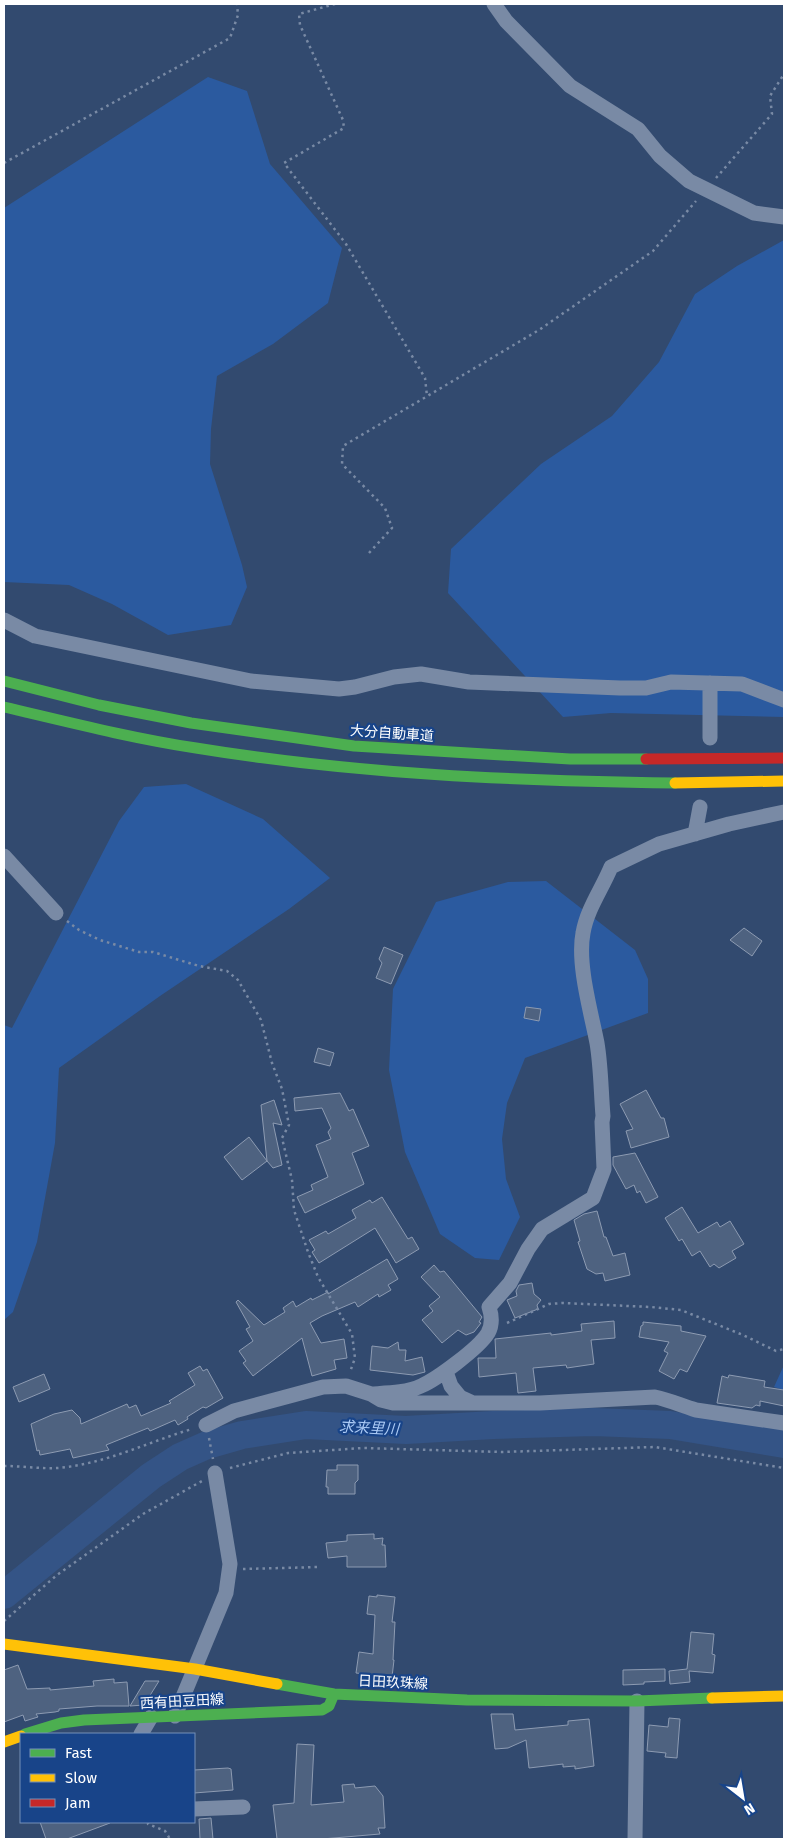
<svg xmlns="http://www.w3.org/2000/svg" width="788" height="1843" font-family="'Fira Sans','Noto Sans JP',sans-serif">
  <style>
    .green { fill: #2b5a9f }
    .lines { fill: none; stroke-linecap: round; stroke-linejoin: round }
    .river { stroke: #345486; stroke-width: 28 }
    .building { fill: #4e6280; stroke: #8d9bb2 }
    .path { stroke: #798aa5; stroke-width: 2.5; stroke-dasharray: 2.5 4; stroke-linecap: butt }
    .street { stroke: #798aa5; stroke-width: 15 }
    .fast { stroke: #4caf50; stroke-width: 11 }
    .slow { stroke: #ffc107; stroke-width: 11 }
    .jam { stroke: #c62828; stroke-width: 11 }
    .labels { text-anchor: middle; stroke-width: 4.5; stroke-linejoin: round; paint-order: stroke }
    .street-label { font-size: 14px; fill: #fff; stroke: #184489 }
    .water-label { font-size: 15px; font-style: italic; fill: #abcaf5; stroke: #184489 }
  </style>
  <rect width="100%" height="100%" fill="#324a6f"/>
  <path class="green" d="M208 77 247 91 270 164 342 248 328 303 273 344 217 376 211 429 210 464 242 565 247 587 231 625 168 635 112 604 69 585 4 582V208Z
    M784 240V717L611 713 563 717 448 593 451 549 541 464 612 416 659 362 695 294 737 266Z
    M186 784 263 819 330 878 289 909 160 996 59 1068 55 1143 37 1242 13 1312 4 1320V1025L12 1028 119 821 144 787Z
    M546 881 635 950 648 979V1013L525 1058 507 1103 502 1139 506 1179 520 1217 499 1260 475 1258 440 1234 405 1152 389 1070 393 989 436 902 508 882Z
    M784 1365V1390L774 1387Z"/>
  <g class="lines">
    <path class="river" d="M4 1595 151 1476 180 1457 207 1445 242 1435 306 1425 406 1430 493 1425 594 1422 670 1425 784 1444"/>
  </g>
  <path class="building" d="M744 928 762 941 752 956 730 940Z
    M384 947 403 955 391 984 376 978 382 963 379 959Z
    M526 1007 541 1009 539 1021 524 1018Z
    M318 1048 334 1053 330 1066 314 1062Z
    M646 1090 661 1118H664L669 1137 631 1148 626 1131 633 1129 620 1104Z
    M340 1093 349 1111 353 1109 369 1146 352 1153 364 1184 305 1213 297 1197 313 1190 311 1185 328 1177 316 1145 331 1139 328 1132 331 1128 322 1108 295 1111 294 1098Z
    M274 1100 282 1125 273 1123 282 1165 273 1168 267 1161 261 1105Z
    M249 1137 267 1161 242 1180 224 1157Z
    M635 1153 658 1197 646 1203 640 1191 637 1193 634 1185 626 1189 613 1165V1157Z
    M382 1197 408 1239 412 1237 419 1249 396 1263 375 1228 319 1263 312 1252 315 1250 309 1240 326 1231 328 1234 356 1218 352 1210 370 1200 372 1203Z
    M682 1207 698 1233 717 1222 720 1227 730 1221 744 1244 732 1251 736 1258 719 1268 714 1264 710 1267 700 1251 692 1256 682 1239 679 1241 665 1218Z
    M597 1211 604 1237H606L613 1256 625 1253 630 1275 605 1281 603 1273 596 1274 587 1269 578 1242 580 1241 574 1220 584 1214Z
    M387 1259 398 1279 388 1285 391 1290 379 1297 378 1294 358 1307 355 1302 322 1316 310 1323 321 1343 344 1339 347 1358 334 1360 336 1369 312 1376 302 1338 253 1376 243 1363 246 1361 239 1351 253 1341 246 1329 250 1327 236 1302 238 1300 264 1325 285 1312 283 1308 293 1301 296 1307 311 1298 312 1300 328 1292V1294Z
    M434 1265 440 1272 444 1271 482 1317 479 1322 481 1323 474 1332 466 1335 458 1330 442 1343 422 1320 433 1311 429 1306 440 1297 421 1277Z
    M532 1283 534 1294 541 1300 537 1305 538 1309 515 1318 507 1300 517 1296 516 1291 519 1285Z
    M614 1321 615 1338 591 1340 594 1364 567 1368 566 1365 533 1368 536 1391 518 1393 516 1373 479 1377 478 1358H496L495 1339 551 1333V1335L582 1331 581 1324Z
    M643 1322 681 1326V1331L706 1336 687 1372 680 1369 674 1379 659 1371 668 1353 664 1351 669 1342 639 1337 641 1326 643 1325Z
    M398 1342 399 1350H406L405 1361 422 1357 425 1372 413 1375 370 1370 372 1346 388 1348Z
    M200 1366 203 1371 207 1369 223 1398 206 1408 203 1407 187 1417 188 1419 178 1425 175 1420 150 1431 148 1428 106 1445 109 1450 73 1458 70 1449 40 1455 39 1450 37 1451 31 1424 54 1414 72 1410 80 1418 81 1424 127 1404 129 1408 136 1405 141 1416 171 1403 169 1401 195 1385 188 1373Z
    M44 1374 50 1389 19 1402 13 1387Z
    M729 1375 765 1381 764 1387 784 1390V1406L760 1401V1406L756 1405 752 1408 717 1403 722 1376 728 1378Z
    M337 1465H358V1480L355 1483V1494H328V1487H326L327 1470H337Z
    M374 1534V1539L383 1538 382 1545H385L386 1567H347V1556L328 1558 326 1543 347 1541V1535Z
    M377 1595 395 1597 392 1622H395L393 1660H394L392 1677 356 1673 359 1652 373 1654 375 1615 367 1614 369 1596 377 1597Z
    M691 1632 714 1634 712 1654 715 1655 713 1673 689 1671 690 1682 670 1684 669 1671 687 1669Z
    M18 1665 27 1689 50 1688V1690L94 1686 93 1681 114 1679V1683L127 1682 129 1706H97L59 1709V1711L55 1712 36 1714 38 1717 25 1721 23 1715 4 1722V1670Z
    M665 1669V1681L644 1682V1684L623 1685V1670Z
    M145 1681H159L144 1705 130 1706Z
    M491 1714H513L515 1730 568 1725V1721L589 1719 594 1766 575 1769V1766L563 1767V1764L529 1768 526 1740 508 1748 495 1749Z
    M669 1718 680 1719 677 1758 665 1757 666 1753 647 1751 649 1725 668 1727Z
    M297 1744 314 1745 311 1805 344 1802 342 1785 354 1784 355 1788 375 1786 383 1796 385 1828H378L380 1834 322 1839H277L273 1805 294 1803Z
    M228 1768 231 1769 233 1790 194 1793V1770Z
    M211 1818 213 1839H200L199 1819Z
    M40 1822H110V1823L67 1839H46Z"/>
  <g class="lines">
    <path class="path" d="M335 4 299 14 300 25 343 120 344 128 284 163 346 244 425 378 427 396
      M4 163 230 38 238 15 237 4
      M716 178 772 114 770 96 784 74
      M369 553 392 528 385 508 342 464 343 446 539 330 653 251 696 201
      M67 921 79 930 100 940 139 952H153L199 966 227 971 238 980 261 1020 272 1063 282 1089 289 1125 282 1138 292 1180 294 1210 308 1252 318 1277 352 1334 355 1358 350 1372
      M507 1323 549 1304 563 1303 651 1307 681 1310 743 1335 776 1351 784 1349
      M209 1438 213 1459
      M4 1466C22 1466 41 1469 58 1468 105 1464 148 1442 192 1429
      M230 1468 288 1453 363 1448 502 1452 655 1447 784 1468
      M243 1569 319 1567
      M4 1621 57 1575 143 1514 202 1481
      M148 1822V1824L165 1831 170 1839"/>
    <path class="street" d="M494 4 506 21 570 86 638 129 660 156 689 181 754 213 784 217
      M4 620 35 636 251 681 339 689 355 687 394 677 421 674 469 682 620 688H646L671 682 742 684 784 700
      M710 738V683
      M695 834 700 807
      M4 856 56 913
      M446 1372 451 1386 460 1397 473 1403H540L655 1397C670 1400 682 1406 696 1410L784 1423
      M371 1394C387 1393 406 1393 421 1386 437 1379 479 1348 488 1333 493 1324 492 1316 489 1307L510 1283 528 1249 542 1229 593 1198 604 1169 602 1122 603 1116C601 1092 601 1067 597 1043 591 1012 577 964 583 933 587 909 602 889 611 867L659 844 729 824 784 812
      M206 1425 234 1411 323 1387 346 1386 371 1394 381 1400 393 1403H472
      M175 1716 226 1593 230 1564 215 1473
      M141 1734 151 1717
      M194 1809 243 1807
      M635 1839 637 1701"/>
    <path class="fast" d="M4 681 99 705 191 723 354 746 570 759H646
      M4 707C68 722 131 738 196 748 355 774 514 781 675 783
      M277 1684 334 1694 467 1700 637 1701 712 1698
      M25 1734 61 1723 84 1720 322 1710 329 1706 334 1694"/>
    <path class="slow" d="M675 783 784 781
      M4 1644 195 1669 277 1684
      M712 1698 784 1696
      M4 1742 21 1736"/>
    <path class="jam" d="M646 759 784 758"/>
  </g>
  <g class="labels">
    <g class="street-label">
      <text transform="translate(392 733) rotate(4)" y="5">大分自動車道</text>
      <text transform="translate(393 1682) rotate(3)" y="5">日田玖珠線</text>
      <text transform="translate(182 1701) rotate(-3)" y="5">西有田豆田線</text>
    </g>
    <g class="water-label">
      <text transform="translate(369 1428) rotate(3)" y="5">求来里川</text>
    </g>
  </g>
  <rect width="788" height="1843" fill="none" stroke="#ffffff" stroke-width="10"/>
  <rect x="20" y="1733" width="175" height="90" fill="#184489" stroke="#748fb8"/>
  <rect x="30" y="1749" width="25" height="8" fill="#4caf50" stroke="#748fb8"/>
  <text x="65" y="1758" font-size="15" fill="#ffffff">Fast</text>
  <rect x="30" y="1774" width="25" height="8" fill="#ffc107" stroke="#748fb8"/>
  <text x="65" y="1783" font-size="15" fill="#ffffff">Slow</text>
  <rect x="30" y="1799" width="25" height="8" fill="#c62828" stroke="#748fb8"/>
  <text x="65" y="1808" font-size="15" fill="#ffffff">Jam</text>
  <g transform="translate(743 1798) rotate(149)" stroke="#184489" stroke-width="4" paint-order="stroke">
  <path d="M0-4L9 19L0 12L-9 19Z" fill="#ffffff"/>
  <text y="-8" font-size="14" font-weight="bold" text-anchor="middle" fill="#ffffff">N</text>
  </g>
</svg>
